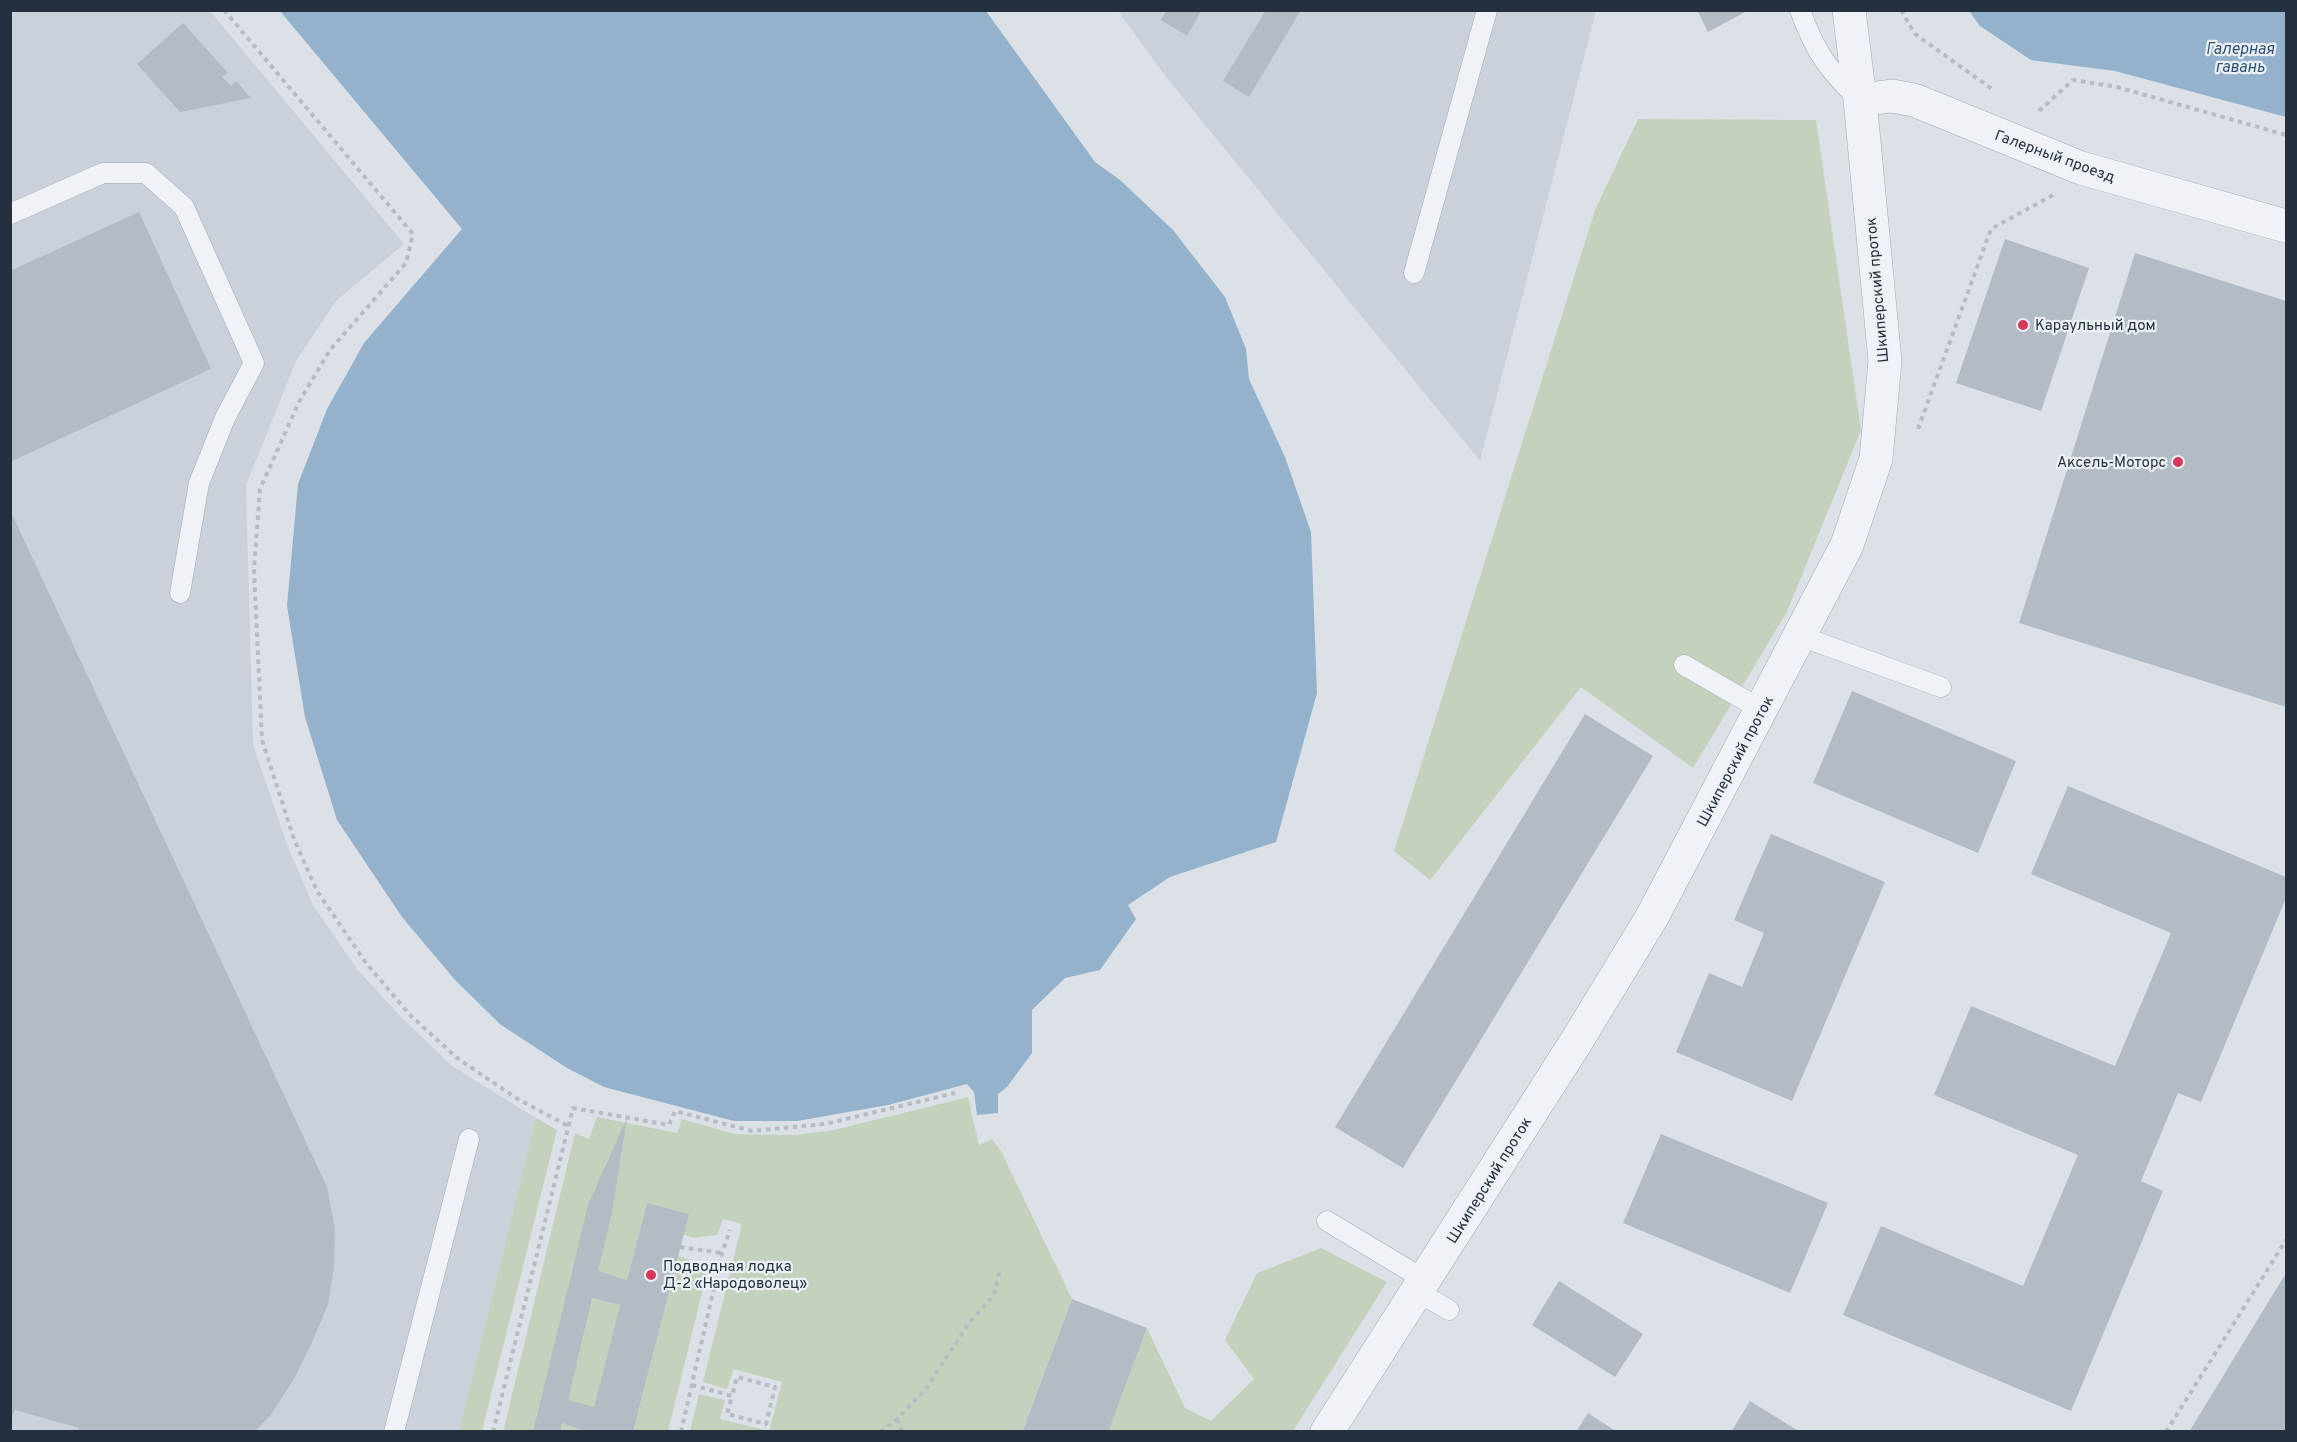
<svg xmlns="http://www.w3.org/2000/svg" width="2297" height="1442" font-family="Overpass,sans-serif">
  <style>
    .built { fill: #cad1da }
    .green { fill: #c4d2bd }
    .water { fill: #94b2cb }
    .building { fill: #b3bbc5; fill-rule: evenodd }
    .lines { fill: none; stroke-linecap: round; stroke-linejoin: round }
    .lane-casing { stroke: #a1a8b2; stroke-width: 21 }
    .street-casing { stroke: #a1a8b2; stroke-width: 34 }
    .path { stroke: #b6bcc3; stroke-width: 4; stroke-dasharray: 4.5 4.5; stroke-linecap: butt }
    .lane { stroke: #eff2f6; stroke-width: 20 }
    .street { stroke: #eff2f6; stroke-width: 33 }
    .poi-dot { fill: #d73759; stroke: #ecf0f5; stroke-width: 2 }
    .labels { text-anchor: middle; stroke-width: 4.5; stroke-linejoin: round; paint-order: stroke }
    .street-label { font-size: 15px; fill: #25303f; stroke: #ecf0f5 }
    .poi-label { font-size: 15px; fill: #25303f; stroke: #ecf0f5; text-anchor: start }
    .water-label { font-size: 16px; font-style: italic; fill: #2d5275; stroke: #ecf0f5 }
  </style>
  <rect width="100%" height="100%" fill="#dce1e8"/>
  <path class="built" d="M10 11H210L404 244 336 301 296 361 246 485 253 745 288 847 313 905 357 969 400 1016 452 1066 536 1118 459 1431H11Z
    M1118 11H1596L1480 461 1166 77Z"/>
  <path class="green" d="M1638 119 1816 120 1861 430 1787 612 1693 768 1581 687 1430 880 1394 851 1595 210Z
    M968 1097 979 1145 992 1139 1001 1151 1072 1299 1022 1431H690L699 1394 725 1400 720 1419 769 1431 782 1382 734 1369 727 1389 703 1382 742 1224 723 1219 717 1235 693 1238 683 1234 647 1203 627 1280 573 1265 567 1292 620 1305 594 1407 542 1394 562 1423 588 1431 503 1432 575 1133 589 1139 597 1117 677 1133 682 1119 735 1134 794 1135 834 1130Z
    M536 1118 557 1130 482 1431H459Z
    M1321 1248 1387 1282 1293 1431H1108L1147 1328 1185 1408 1211 1421 1254 1379 1225 1340 1257 1273Z
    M678 1256 688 1259 707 1273 668 1431 633 1432Z"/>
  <path class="water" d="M280 11H986L1095 162 1120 180 1173 230 1225 297 1246 349 1249 379 1285 457 1311 532 1317 693 1276 842 1170 877 1128 905 1136 919 1100 970 1065 978 1032 1010V1053L1007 1087 998 1094V1113L977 1115 974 1092 967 1084 888 1105 797 1121H734L604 1087 567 1068 501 1025 455 980 402 917 337 820 305 717 287 606 298 484 327 409 364 343 462 229Z
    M1969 11H2286V117L2115 71 2031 60 1980 26Z"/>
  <path class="building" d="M1167 10H1202L1187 36 1161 20Z
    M1266 10H1301L1249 97 1223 81Z
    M1697 10H1749L1708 32Z
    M183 23 228 73 222 77 231 86 236 81 251 98 180 112 137 64Z
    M139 212 211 369 10 462V271Z
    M2005 239 2089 268 2041 411 1956 383Z
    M2135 253 2286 301V707L2019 623Z
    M10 510 327 1187 335 1230 334 1266 328 1304 314 1338 295 1377 271 1415 254 1432H79V1428L15 1410 10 1421Z
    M1852 691 2016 761 1978 853 1813 783Z
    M1585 714 1653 756 1403 1168 1335 1127Z
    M2068 786 2286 877V898L2201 1102 2178 1093 2141 1181 2163 1191 2071 1411 1843 1315 1881 1226 2023 1286 2078 1155 1934 1095 1971 1006 2115 1066 2171 933 2031 874Z
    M1771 834 1885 882 1792 1101 1676 1052 1709 973 1742 987 1764 933 1734 920Z
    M627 1118 612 1213 598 1271 627 1280 647 1203 689 1214 633 1432H588L562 1423 560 1432H533L588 1205ZM592 1298 620 1305 594 1407 568 1400Z
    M1661 1134 1828 1203 1790 1293 1623 1223Z
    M2286 1273 2285 1432H2189Z
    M1559 1281 1643 1334 1615 1377 1532 1325Z
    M1072 1299 1147 1328 1108 1432H1022Z
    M1750 1401 1800 1432H1731Z
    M1588 1413 1617 1432H1576Z"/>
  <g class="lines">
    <defs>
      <path id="lane" d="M1800 10C1815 52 1828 70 1860 100
        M10 214 103 173H146L184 207 254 363 225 418 199 483 180 593
        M1414 273 1487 10
        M1800 636 1941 687
        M1684 665 1762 710
        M1327 1221 1425 1280
        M1418 1292 1449 1310
        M394 1432 469 1139"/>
      <path id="street" d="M1860 100 1892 96 1914 100 2081 168 2286 226
        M1327 1432 1576 1042 1652 917 1847 545 1876 459 1885 361 1860 100 1849 10"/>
    </defs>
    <use href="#lane" class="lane-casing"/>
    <use href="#street" class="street-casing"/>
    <path class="path" d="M224 10 413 234 406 263 330 350 299 402 260 489 254 569 262 740 294 839 317 891 366 963 410 1015 457 1058 516 1098 568 1126
      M1901 10 1915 34 1992 89
      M2039 111 2073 80 2117 87 2286 135
      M1918 429 1991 229 2053 195
      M680 1247 722 1253
      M692 1385 732 1396 737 1377 775 1387 766 1424 727 1414 732 1396
      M897 1419 902 1432
      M493 1432 573 1108 669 1125 675 1111 752 1131 825 1124 955 1093
      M681 1432 722 1253 730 1230
      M880 1432 897 1419 925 1390 969 1323 994 1295 1000 1269
      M2166 1432 2286 1240"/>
    <use href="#lane" class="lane"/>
    <use href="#street" class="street"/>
  </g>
  <g class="poi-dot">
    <circle cx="2023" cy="325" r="6"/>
    <circle cx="2178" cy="462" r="6"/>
    <circle cx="651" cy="1275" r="6"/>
  </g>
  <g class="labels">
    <g class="street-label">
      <text transform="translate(2055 156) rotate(20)" y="5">Галерный проезд</text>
      <text transform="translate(1877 290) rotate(-95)" y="5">Шкиперский проток</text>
      <text transform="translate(1735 761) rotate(-62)" y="5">Шкиперский проток</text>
      <text transform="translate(1489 1180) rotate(-58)" y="5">Шкиперский проток</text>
    </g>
    <g class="poi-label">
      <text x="2035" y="330">Караульный дом</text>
      <text x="2166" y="467" text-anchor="end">Аксель-Моторс</text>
      <text x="663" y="1271">Подводная лодка<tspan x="663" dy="17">Д-2 «Народоволец»</tspan></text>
    </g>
    <g class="water-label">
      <text x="2240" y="54">Галерная<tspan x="2240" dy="18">гавань</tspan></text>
    </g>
  </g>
  <rect width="2297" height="1442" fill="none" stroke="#25303f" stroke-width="24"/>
</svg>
